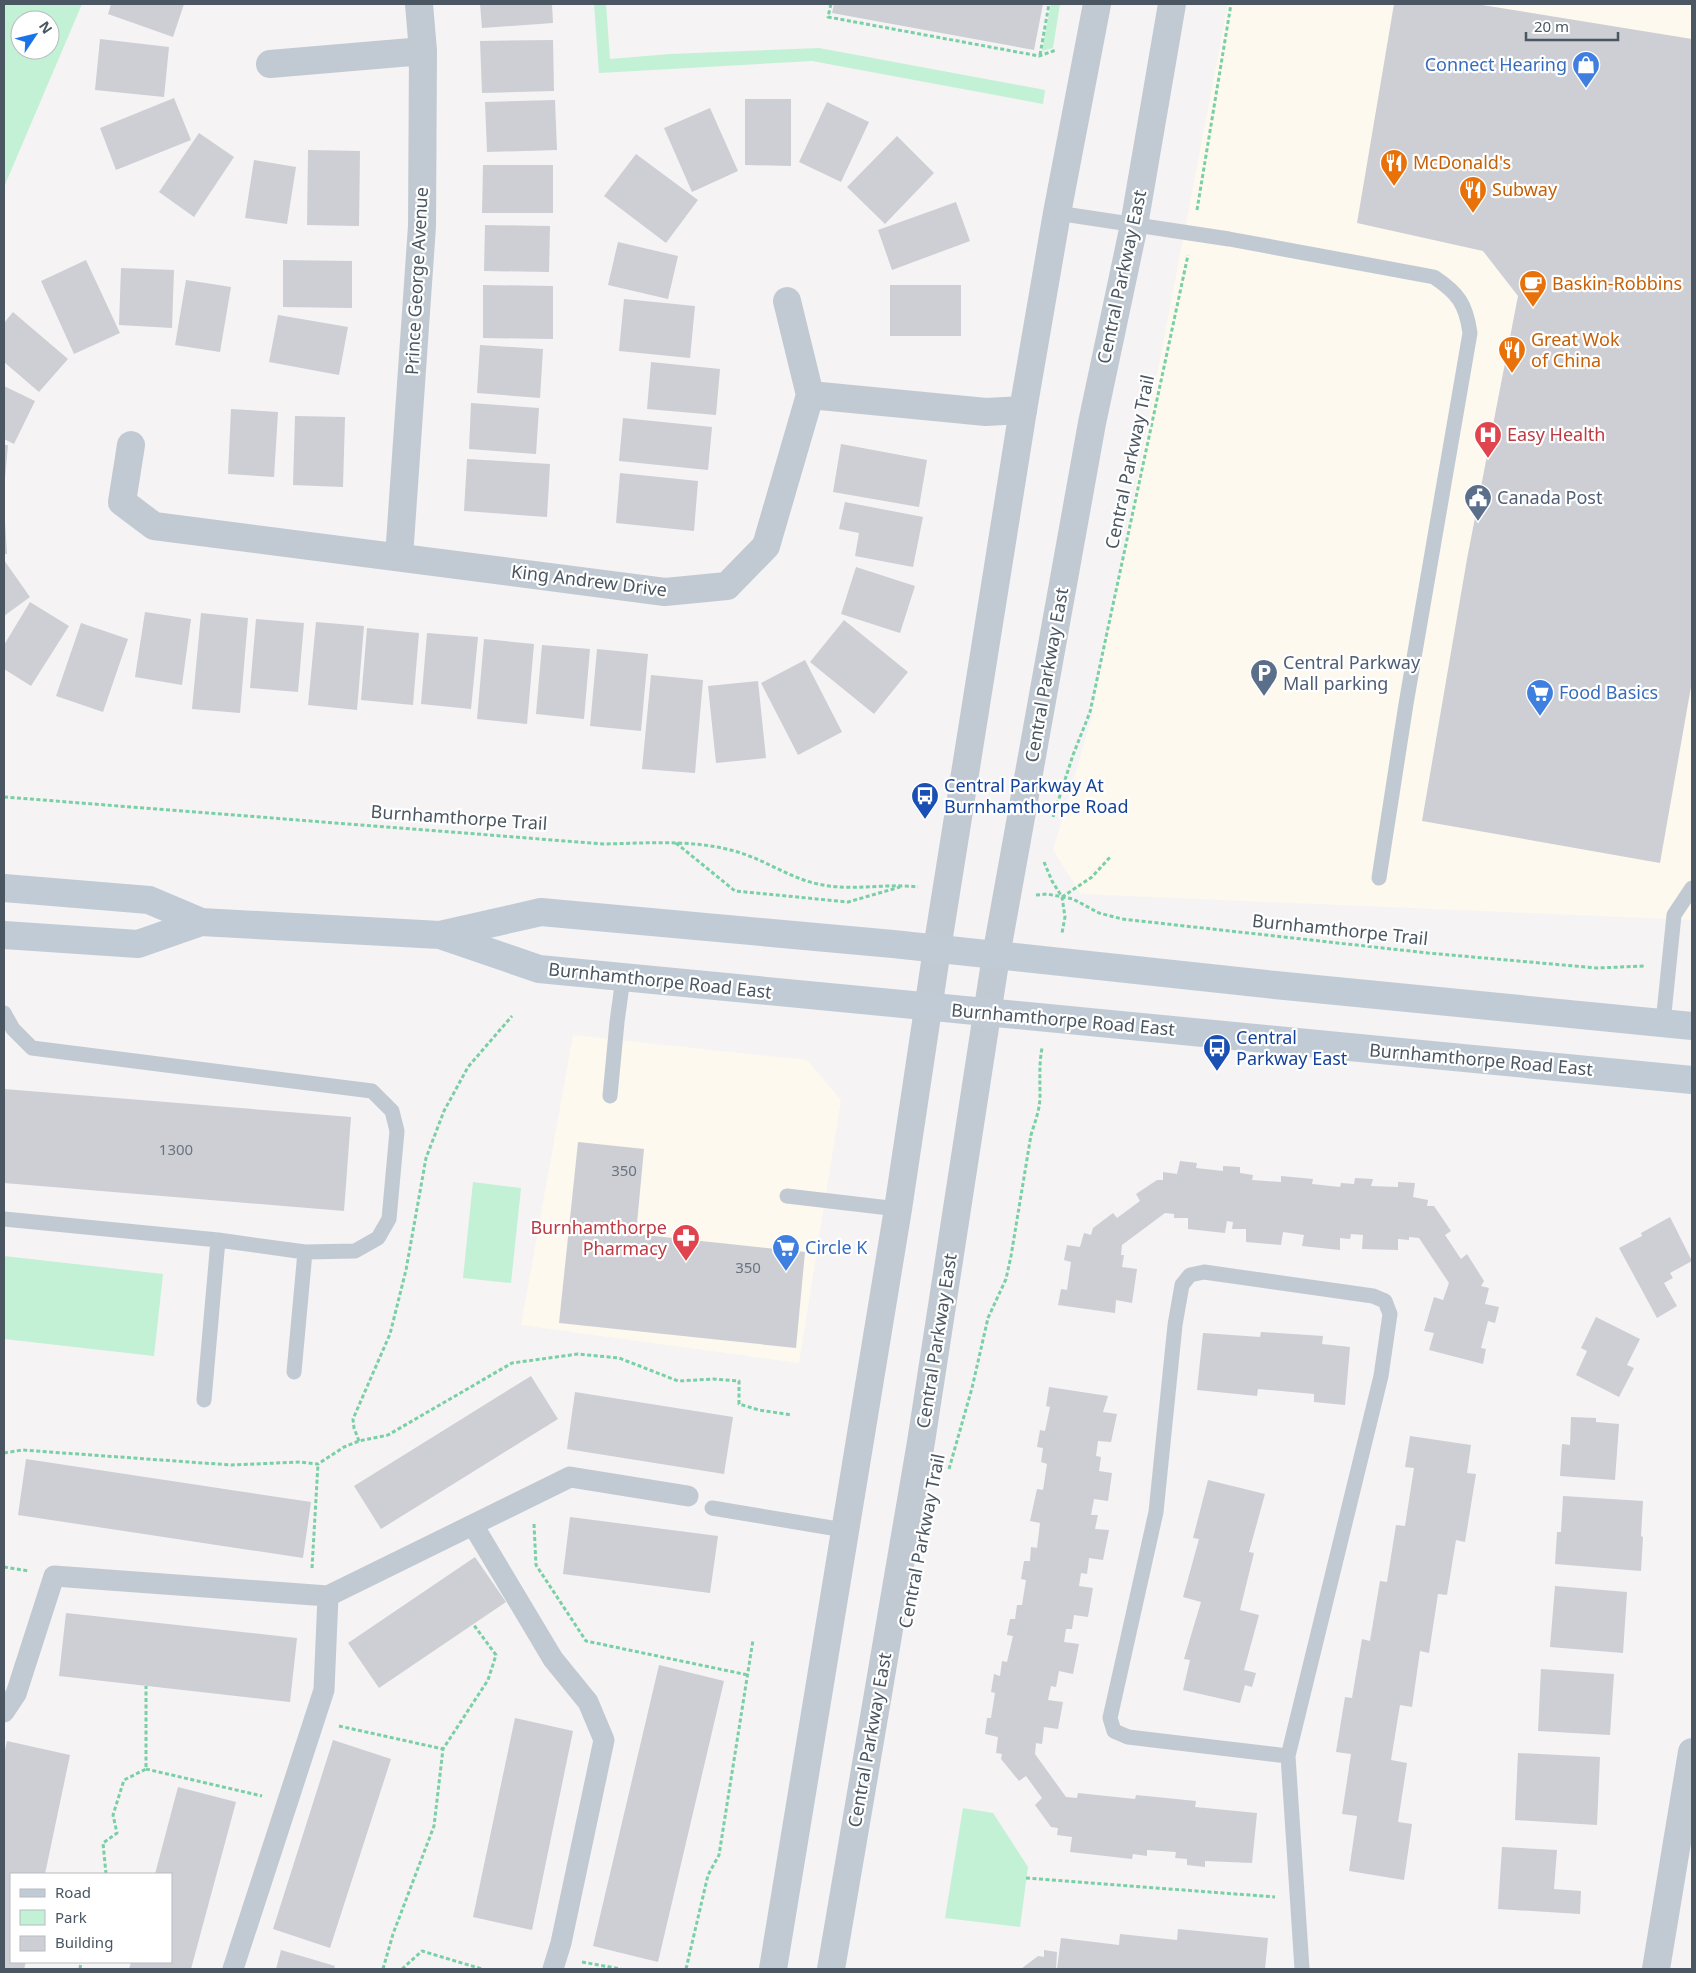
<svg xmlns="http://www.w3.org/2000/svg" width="1696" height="1973" font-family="'Noto Sans',sans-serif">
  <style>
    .commercial { fill: #fdf9ef }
    .green { fill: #c3f1d5; fill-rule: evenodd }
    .building { fill: #cdcfd5 }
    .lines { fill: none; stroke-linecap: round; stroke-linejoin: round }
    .path { stroke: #7ad0a6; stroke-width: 3; stroke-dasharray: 4 2.5; stroke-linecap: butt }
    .service { stroke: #c1cad2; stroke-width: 15 }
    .pedestrian { stroke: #c1cad2; stroke-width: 21 }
    .minor { stroke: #c1cad2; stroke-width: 28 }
    .tertiary { stroke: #c1cad2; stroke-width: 28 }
    .secondary { stroke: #c1cbd6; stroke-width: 28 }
    .labels { text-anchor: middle; stroke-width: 4.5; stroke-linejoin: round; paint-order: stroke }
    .number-label { font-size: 15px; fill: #6b747e }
    .shop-label { font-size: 18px; fill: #366cbe; stroke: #fff; text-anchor: start }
    .food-label { font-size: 18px; fill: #c56008; stroke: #fff; text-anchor: start }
    .street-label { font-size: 18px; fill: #4a5661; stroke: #fff }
    .health-label { font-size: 18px; fill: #be3a42; stroke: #fff; text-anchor: start }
    .service-label { font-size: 18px; fill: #4e5e75; stroke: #fff; text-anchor: start }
    .transit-label { font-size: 18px; fill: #164399; stroke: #fff; text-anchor: start }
  </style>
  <rect width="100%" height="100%" fill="#f5f3f3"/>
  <path class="commercial" d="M1228 4H1692V920L1081 894 1053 850 1091 720Z
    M573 1035 807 1060 841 1100 799 1363 521 1325Z"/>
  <path class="green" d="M4 4H82L4 187ZM20 20H50V50H20Z
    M594 4H606L610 59 670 54 819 48 1045 90 1043 104 812 61 599 73Z
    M1051 4H1060L1053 48 1042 51Z
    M473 1182 521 1188 511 1283 463 1278Z
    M4 1256 163 1274 154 1356 4 1339Z
    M963 1808 993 1813 1028 1867 1020 1927 945 1918Z"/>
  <path class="building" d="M111 4H184L173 37 108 14Z
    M480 4H552L553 23 482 28Z
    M834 4H1043L1034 50 832 13Z
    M1394 4H1476L1692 39V681L1660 863 1422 821 1467 559 1518 296 1483 251 1357 223Z
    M100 39 169 47 164 97 95 90Z
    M553 40 554 91 482 93 480 41Z
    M174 98 191 140 116 170 100 128Z
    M745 99H791V166L745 165Z
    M555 100 557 150 487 152 485 102Z
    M827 102 869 122 841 182 799 162Z
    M710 108 738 171 692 192 664 128Z
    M199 133 234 157 194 217 159 192Z
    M897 136 934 173 885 224 847 187Z
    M308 150 360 151 359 226 307 225Z
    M636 154 698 200 666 243 604 196Z
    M254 160 296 167 287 224 245 218Z
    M483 165H553V213H482Z
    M956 202 970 241 892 270 878 230Z
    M485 225 550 226 549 272 484 271Z
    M618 242 678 256 668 299 608 285Z
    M86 260 120 333 74 354 41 281Z
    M283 260 352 261V308L283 307Z
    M121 268 174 270 172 328 119 325Z
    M186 280 231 287 220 352 175 345Z
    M483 285 553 286V339L483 338Z
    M890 285H961V336H890Z
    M624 299 695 306 690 358 619 351Z
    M13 312 68 359 39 392 4 362V323Z
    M278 315 348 327 339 375 269 362Z
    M480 345 543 349 540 398 477 393Z
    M651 362 720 369 716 415 647 409Z
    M4 386 35 401 14 444 4 439Z
    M471 403 539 408 536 454 469 449Z
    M231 409 278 412 274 477 228 474Z
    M295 416 345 417 343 487 293 485Z
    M623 418 712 427 708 470 619 461Z
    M841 444 927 460 919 507 833 492Z
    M4 445H8L5 478H4Z
    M467 459 550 464 547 517 464 511Z
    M620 473 698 481 694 531 616 523Z
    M845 502 923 517 913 567 855 556 859 533 839 529Z
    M4 522H5L7 554H4Z
    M4 560 30 597 4 616Z
    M856 567 915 586 900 633 841 614Z
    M30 602 69 626 31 686 4 669V645Z
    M145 612 191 619 182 685 135 677Z
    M201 613 248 618 240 713 192 709Z
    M256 619 304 623 298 692 250 688Z
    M844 620 908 672 874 714 810 662Z
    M316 622 364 626 357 710 308 705Z
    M81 623 128 639 103 712 56 696Z
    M367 628 419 633 413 705 361 700Z
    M427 633 478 637 471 709 421 704Z
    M484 639 534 644 527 724 477 719Z
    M542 645 590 649 584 719 536 714Z
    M597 649 648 654 641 731 590 726Z
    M805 660 842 732 798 755 761 683Z
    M651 675 703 680 695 773 642 769Z
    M758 681 766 758 716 763 708 686Z
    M4 1089 351 1117 344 1211 4 1183Z
    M578 1142 644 1149 636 1234 805 1252 796 1348 559 1323Z
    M1180 1161 1197 1163 1196 1168 1223 1171V1166L1240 1167V1173L1253 1175 1252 1180 1281 1182V1176L1313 1179 1312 1184 1340 1187 1341 1183 1354 1184 1355 1178 1373 1179 1371 1186 1398 1187V1182L1415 1183 1413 1197 1428 1200 1427 1206H1434L1451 1231 1445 1235 1461 1259 1467 1254 1484 1281 1481 1286 1489 1288 1485 1304 1499 1307 1495 1323 1488 1321 1481 1348 1486 1349 1483 1364 1429 1350 1434 1333 1424 1331 1434 1297 1443 1300 1449 1283 1419 1238 1409 1237V1240L1398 1239V1250L1362 1249 1363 1235 1351 1234 1350 1239 1340 1238V1250L1302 1246 1304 1235 1283 1232 1281 1245 1246 1242V1229H1232L1233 1222 1227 1221 1225 1233 1188 1229V1218H1174V1214L1165 1213 1122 1245 1121 1255H1124L1122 1267 1137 1269 1132 1303 1116 1300 1115 1313 1058 1305 1061 1289 1067 1290 1071 1262 1064 1260 1067 1245 1080 1247 1084 1233 1091 1235 1093 1228 1113 1213 1117 1218 1140 1201 1136 1194 1157 1180H1163V1172L1177 1174Z
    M1670 1217 1692 1261 1670 1273 1673 1278 1664 1283 1677 1306 1657 1318 1619 1248 1642 1236 1641 1233Z
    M1596 1317 1640 1339 1627 1365 1634 1368 1619 1397 1576 1375 1587 1351 1581 1348Z
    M1261 1332 1323 1336 1322 1344 1350 1347 1345 1405 1314 1402V1394L1258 1389 1257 1396 1197 1390 1203 1333 1260 1337Z
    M531 1376 558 1419 381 1529 354 1486Z
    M1049 1387 1108 1396 1103 1412 1117 1414 1111 1442 1098 1441 1096 1456 1101 1457 1099 1471 1112 1473 1108 1501 1094 1499 1091 1515H1098L1095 1529 1109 1530 1103 1560 1089 1558 1087 1574 1081 1573 1079 1586 1093 1588 1088 1617 1074 1615 1072 1629H1066L1064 1642 1079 1644 1073 1674 1059 1671 1056 1687 1051 1686 1048 1700 1063 1702 1058 1729 1044 1727 1042 1744 1036 1743 1035 1754 1066 1797 1077 1798 1078 1793 1135 1799 1136 1795 1196 1801 1195 1807 1257 1813 1252 1863 1205 1861V1867L1187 1865V1859L1175 1858 1176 1852 1147 1850V1856L1133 1854 1132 1859 1070 1852 1072 1837 1057 1835 1058 1828 1051 1827 1035 1805 1042 1798 1026 1776 1019 1781 1001 1759 1002 1754 996 1753 998 1737 985 1734 987 1718H991L995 1693 991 1692 994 1674 1000 1676 1002 1661 1007 1662 1013 1636 1007 1635 1010 1619H1015L1017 1605H1022L1026 1580 1021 1579 1024 1561H1030L1031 1547 1037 1548 1040 1523 1030 1521 1037 1489 1043 1490 1047 1464 1041 1462 1043 1448 1037 1447 1040 1430 1045 1431 1050 1407 1046 1406Z
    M575 1392 733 1417 724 1474 567 1449Z
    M1571 1417 1596 1418V1422L1619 1424 1615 1480 1560 1476 1562 1444 1570 1445Z
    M1410 1436 1471 1445 1467 1473 1476 1474 1465 1542 1456 1540 1447 1595 1438 1594 1429 1653 1420 1651 1412 1707 1400 1705 1391 1760 1407 1763 1398 1822 1412 1824 1404 1880 1349 1871 1357 1816 1342 1814 1351 1754 1336 1752 1345 1697 1352 1698 1362 1639 1370 1641 1380 1581 1387 1582 1396 1525 1405 1526 1414 1468 1405 1467Z
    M26 1459 311 1502 303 1558 18 1515Z
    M1208 1480 1265 1494 1249 1552 1254 1553 1240 1610 1259 1615 1244 1670 1256 1673 1252 1687 1245 1685 1240 1703 1183 1690 1190 1660 1184 1659 1201 1602 1183 1597 1199 1539 1193 1538Z
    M1563 1496 1643 1501 1641 1536 1643 1537 1641 1571 1555 1564 1557 1532H1561Z
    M570 1517 718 1536 710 1593 563 1574Z
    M475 1557 506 1602 379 1688 348 1643Z
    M1555 1586 1627 1592 1623 1653 1550 1647Z
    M66 1613 297 1638 290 1702 59 1676Z
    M659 1665 724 1681 658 1962 593 1946Z
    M1541 1669 1614 1674 1610 1735 1538 1731Z
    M515 1718 573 1731 532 1930 473 1917Z
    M333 1740 391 1759 330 1948 273 1929Z
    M7 1741 70 1755 45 1874H11V1962H26L24 1969H4V1755Z
    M1518 1753 1600 1757 1597 1825 1515 1820Z
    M178 1787 236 1802 191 1969H129L131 1962H171V1874H155Z
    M1502 1847 1557 1850 1554 1889 1581 1891 1580 1914 1498 1909Z
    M1178 1929 1268 1938 1265 1969H1057L1061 1938 1119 1945 1120 1934 1177 1940Z
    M281 1950 335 1966 334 1969H276Z
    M1044 1950 1057 1952 1056 1969H1021L1038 1956 1044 1957Z"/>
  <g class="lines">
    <path class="path" d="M831 4 828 17 1039 56 1056 50
      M1040 55 1049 4
      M1197 210 1231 4
      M4 797 604 844C650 843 697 839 741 853 769 862 793 880 823 885 855 891 887 883 918 887
      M1053 817 1073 755 1090 712 1188 255
      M676 843 735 891 848 902 900 887
      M1044 862 1052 881 1062 897 1065 917 1062 933
      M1036 895 1047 894 1073 899 1099 913 1122 919 1428 953 1597 968 1645 966
      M1062 897 1092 877 1111 856
      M359 1441 354 1428 353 1419 390 1334 406 1270 426 1158 444 1111 468 1067 512 1016
      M4 1453 22 1450 231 1465 300 1462 318 1464 344 1447 359 1441 388 1435 512 1363 578 1354 619 1358 678 1381 713 1379 739 1381V1404L759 1410 792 1415
      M949 1469 972 1388 988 1318 1006 1279 1011 1256 1031 1135C1035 1122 1040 1109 1040 1096 1040 1079 1039 1064 1042 1048
      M534 1524 536 1565 586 1641 748 1675
      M4 1567 29 1571
      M312 1568 318 1464
      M339 1726 443 1749
      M146 1769 262 1796
      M106 1874 103 1843 117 1833 113 1815 124 1780 146 1769V1686
      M1026 1878 1275 1897
      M582 1962 621 1969
      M80 1969 81 1962
      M383 1969 393 1934 434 1826 443 1749 488 1680 496 1655 473 1624
      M402 1969 422 1951 482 1969
      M686 1969 708 1875 719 1855 753 1640"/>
    <path class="service" d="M1057 213 1229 239 1434 277C1458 293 1466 304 1470 333L1406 704 1379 878
      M4 1013 13 1029 32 1048 372 1091 392 1111 397 1131 389 1219 378 1238 355 1251 305 1252 218 1240 4 1219
      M1663 1023 1674 915 1692 888
      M610 1096 617 1022 623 978
      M787 1196 898 1209
      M294 1372 305 1252
      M204 1400 218 1240
      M712 1508 844 1530
      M1288 1756 1128 1737 1114 1731 1110 1718 1156 1512 1175 1325 1182 1285 1190 1275 1204 1272 1373 1296 1385 1301 1390 1314 1381 1376 1288 1756 1302 1969"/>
    <path class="pedestrian" d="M473 1525 553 1659 588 1702 604 1740 561 1943 553 1969
      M4 1712 16 1694 54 1576 328 1596 570 1477 688 1496
      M233 1969 324 1690 328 1596"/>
    <path class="minor" d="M270 64 423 51
      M810 395 986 412 1023 410
      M131 445 122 502 154 526 665 592 727 586 766 546 810 395 787 301
      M399 557 422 226 423 51 419 4
      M1656 1969 1692 1752"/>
    <path class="tertiary" d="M773 1969 898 1209 937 949 1023 410 1057 213 1097 4
      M831 1969 921 1442 996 956 1092 423 1134 225 1172 4"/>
    <path class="secondary" d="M4 888 149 900 201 922 440 935 541 912 893 944 1275 985 1692 1026
      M4 935 138 944 201 922
      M440 935 539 969 1692 1080"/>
  </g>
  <defs>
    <symbol id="shop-pin" viewBox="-11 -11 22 30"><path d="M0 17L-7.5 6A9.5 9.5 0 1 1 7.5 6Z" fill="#3f7fe0" stroke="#fff"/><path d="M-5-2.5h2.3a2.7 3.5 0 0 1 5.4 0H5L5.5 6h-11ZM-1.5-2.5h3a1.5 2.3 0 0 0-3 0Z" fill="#fff"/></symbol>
    <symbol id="restaurant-pin" viewBox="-11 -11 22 30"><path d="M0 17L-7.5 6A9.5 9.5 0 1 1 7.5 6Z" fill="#e8710a" stroke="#fff"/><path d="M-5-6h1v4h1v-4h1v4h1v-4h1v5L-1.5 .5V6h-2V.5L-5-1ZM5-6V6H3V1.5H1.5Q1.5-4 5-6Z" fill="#fff"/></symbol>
    <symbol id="cafe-pin" viewBox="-11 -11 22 30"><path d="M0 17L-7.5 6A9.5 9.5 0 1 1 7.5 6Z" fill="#e8710a" stroke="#fff"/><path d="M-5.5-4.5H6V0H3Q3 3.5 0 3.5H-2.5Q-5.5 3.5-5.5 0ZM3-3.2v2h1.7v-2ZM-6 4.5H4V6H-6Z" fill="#fff"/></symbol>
    <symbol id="hospital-pin" viewBox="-11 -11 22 30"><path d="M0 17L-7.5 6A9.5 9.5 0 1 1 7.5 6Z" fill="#e0444e" stroke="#fff"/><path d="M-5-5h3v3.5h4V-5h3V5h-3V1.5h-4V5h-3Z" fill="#fff"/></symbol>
    <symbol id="civic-pin" viewBox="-11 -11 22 30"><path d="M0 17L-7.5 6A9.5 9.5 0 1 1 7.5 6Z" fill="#5c6f8a" stroke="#fff"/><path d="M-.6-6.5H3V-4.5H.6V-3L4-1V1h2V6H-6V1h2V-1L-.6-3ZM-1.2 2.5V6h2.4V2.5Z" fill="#fff"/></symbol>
    <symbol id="parking-pin" viewBox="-11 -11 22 30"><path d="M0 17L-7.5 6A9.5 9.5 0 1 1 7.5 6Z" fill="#5c6f8a" stroke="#fff"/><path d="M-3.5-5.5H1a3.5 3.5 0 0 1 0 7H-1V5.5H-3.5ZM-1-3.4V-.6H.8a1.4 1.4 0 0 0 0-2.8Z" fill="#fff"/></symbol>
    <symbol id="supermarket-pin" viewBox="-11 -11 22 30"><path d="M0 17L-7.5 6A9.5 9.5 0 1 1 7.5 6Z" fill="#3f7fe0" stroke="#fff"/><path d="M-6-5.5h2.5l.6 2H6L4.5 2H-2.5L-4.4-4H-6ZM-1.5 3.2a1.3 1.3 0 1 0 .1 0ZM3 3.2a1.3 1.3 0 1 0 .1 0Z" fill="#fff"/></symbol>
    <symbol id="bus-pin" viewBox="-11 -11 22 30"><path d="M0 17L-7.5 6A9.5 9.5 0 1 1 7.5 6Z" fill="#1a4fb4" stroke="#fff"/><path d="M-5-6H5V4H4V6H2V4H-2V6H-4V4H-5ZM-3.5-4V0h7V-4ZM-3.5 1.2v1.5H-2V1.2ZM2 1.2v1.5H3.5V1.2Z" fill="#fff"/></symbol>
    <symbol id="pharmacy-pin" viewBox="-11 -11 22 30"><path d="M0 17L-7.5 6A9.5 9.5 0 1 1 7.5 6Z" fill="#e0444e" stroke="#fff"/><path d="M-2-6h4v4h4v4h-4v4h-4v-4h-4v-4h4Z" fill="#fff"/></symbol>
  </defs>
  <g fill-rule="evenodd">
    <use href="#shop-pin" x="1570" y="49" width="32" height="43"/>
    <use href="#restaurant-pin" x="1378" y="147" width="32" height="43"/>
    <use href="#restaurant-pin" x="1457" y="174" width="32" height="43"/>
    <use href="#cafe-pin" x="1517" y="268" width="32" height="43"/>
    <use href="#restaurant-pin" x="1496" y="334" width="32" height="43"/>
    <use href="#hospital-pin" x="1472" y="419" width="32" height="43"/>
    <use href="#civic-pin" x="1462" y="482" width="32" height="43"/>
    <use href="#parking-pin" x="1248" y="657" width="32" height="43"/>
    <use href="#supermarket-pin" x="1524" y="677" width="32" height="43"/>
    <use href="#bus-pin" x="909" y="780" width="32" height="43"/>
    <use href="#bus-pin" x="1201" y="1032" width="32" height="43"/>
    <use href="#pharmacy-pin" x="670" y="1222" width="32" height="43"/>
    <use href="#supermarket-pin" x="770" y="1232" width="32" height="43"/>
  </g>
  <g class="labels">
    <g class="number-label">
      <text x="176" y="1155">1300</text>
      <text x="624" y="1176">350</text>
      <text x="748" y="1273">350</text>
    </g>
    <g class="shop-label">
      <text x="1567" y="71" text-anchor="end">Connect Hearing</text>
      <text x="1559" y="699">Food Basics</text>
      <text x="805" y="1254">Circle K</text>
    </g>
    <g class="food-label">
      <text x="1413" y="169">McDonald's</text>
      <text x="1492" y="196">Subway</text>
      <text x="1552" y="290">Baskin-Robbins</text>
      <text x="1531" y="346">Great Wok<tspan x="1531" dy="21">of China</tspan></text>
    </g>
    <g class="street-label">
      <text transform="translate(1122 277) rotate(-78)" y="6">Central Parkway East</text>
      <text transform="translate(417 281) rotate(-87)" y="6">Prince George Avenue</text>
      <text transform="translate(1130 462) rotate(-78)" y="6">Central Parkway Trail</text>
      <text transform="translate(589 581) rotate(7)" y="6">King Andrew Drive</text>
      <text transform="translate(1047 675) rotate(-80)" y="6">Central Parkway East</text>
      <text transform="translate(459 818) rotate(4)" y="6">Burnhamthorpe Trail</text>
      <text transform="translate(1340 930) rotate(6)" y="6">Burnhamthorpe Trail</text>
      <text transform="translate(660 981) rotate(6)" y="6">Burnhamthorpe Road East</text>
      <text transform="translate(1063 1020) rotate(5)" y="6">Burnhamthorpe Road East</text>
      <text transform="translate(1481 1060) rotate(5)" y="6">Burnhamthorpe Road East</text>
      <text transform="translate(937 1341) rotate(-81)" y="6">Central Parkway East</text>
      <text transform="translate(922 1541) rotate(-79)" y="6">Central Parkway Trail</text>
      <text transform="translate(870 1740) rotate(-80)" y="6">Central Parkway East</text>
    </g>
    <g class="health-label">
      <text x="1507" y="441">Easy Health</text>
      <text x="667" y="1234" text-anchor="end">Burnhamthorpe<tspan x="667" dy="21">Pharmacy</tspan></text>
    </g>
    <g class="service-label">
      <text x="1497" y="504">Canada Post</text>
      <text x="1283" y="669">Central Parkway<tspan x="1283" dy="21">Mall parking</tspan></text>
    </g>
    <g class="transit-label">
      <text x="944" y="792">Central Parkway At<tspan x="944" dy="21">Burnhamthorpe Road</tspan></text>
      <text x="1236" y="1044">Central<tspan x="1236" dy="21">Parkway East</tspan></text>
    </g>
  </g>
  <rect width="1696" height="1973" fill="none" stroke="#4a5661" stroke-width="10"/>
  <rect x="10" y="1873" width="162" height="90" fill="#ffffff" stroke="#b7bbc0"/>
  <rect x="20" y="1889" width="25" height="8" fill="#c1cbd6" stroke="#b7bbc0"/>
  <text x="55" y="1898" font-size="15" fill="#4a5661">Road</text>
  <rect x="20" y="1910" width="25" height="15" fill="#c3f1d5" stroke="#b7bbc0"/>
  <text x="55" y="1923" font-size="15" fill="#4a5661">Park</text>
  <rect x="20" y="1936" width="25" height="15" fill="#cdcfd5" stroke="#b7bbc0"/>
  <text x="55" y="1948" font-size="15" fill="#4a5661">Building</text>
  <g transform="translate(35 35) rotate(55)"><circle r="24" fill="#ffffff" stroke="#b7bbc0"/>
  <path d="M0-4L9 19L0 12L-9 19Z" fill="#1a73e8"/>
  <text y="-8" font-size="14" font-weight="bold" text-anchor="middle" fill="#4a5661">N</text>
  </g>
  <path d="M1526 32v8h92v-8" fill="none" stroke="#4a5661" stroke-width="2.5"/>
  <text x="1534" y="32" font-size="15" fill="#4a5661" stroke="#ffffff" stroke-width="4" paint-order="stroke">20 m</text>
</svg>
